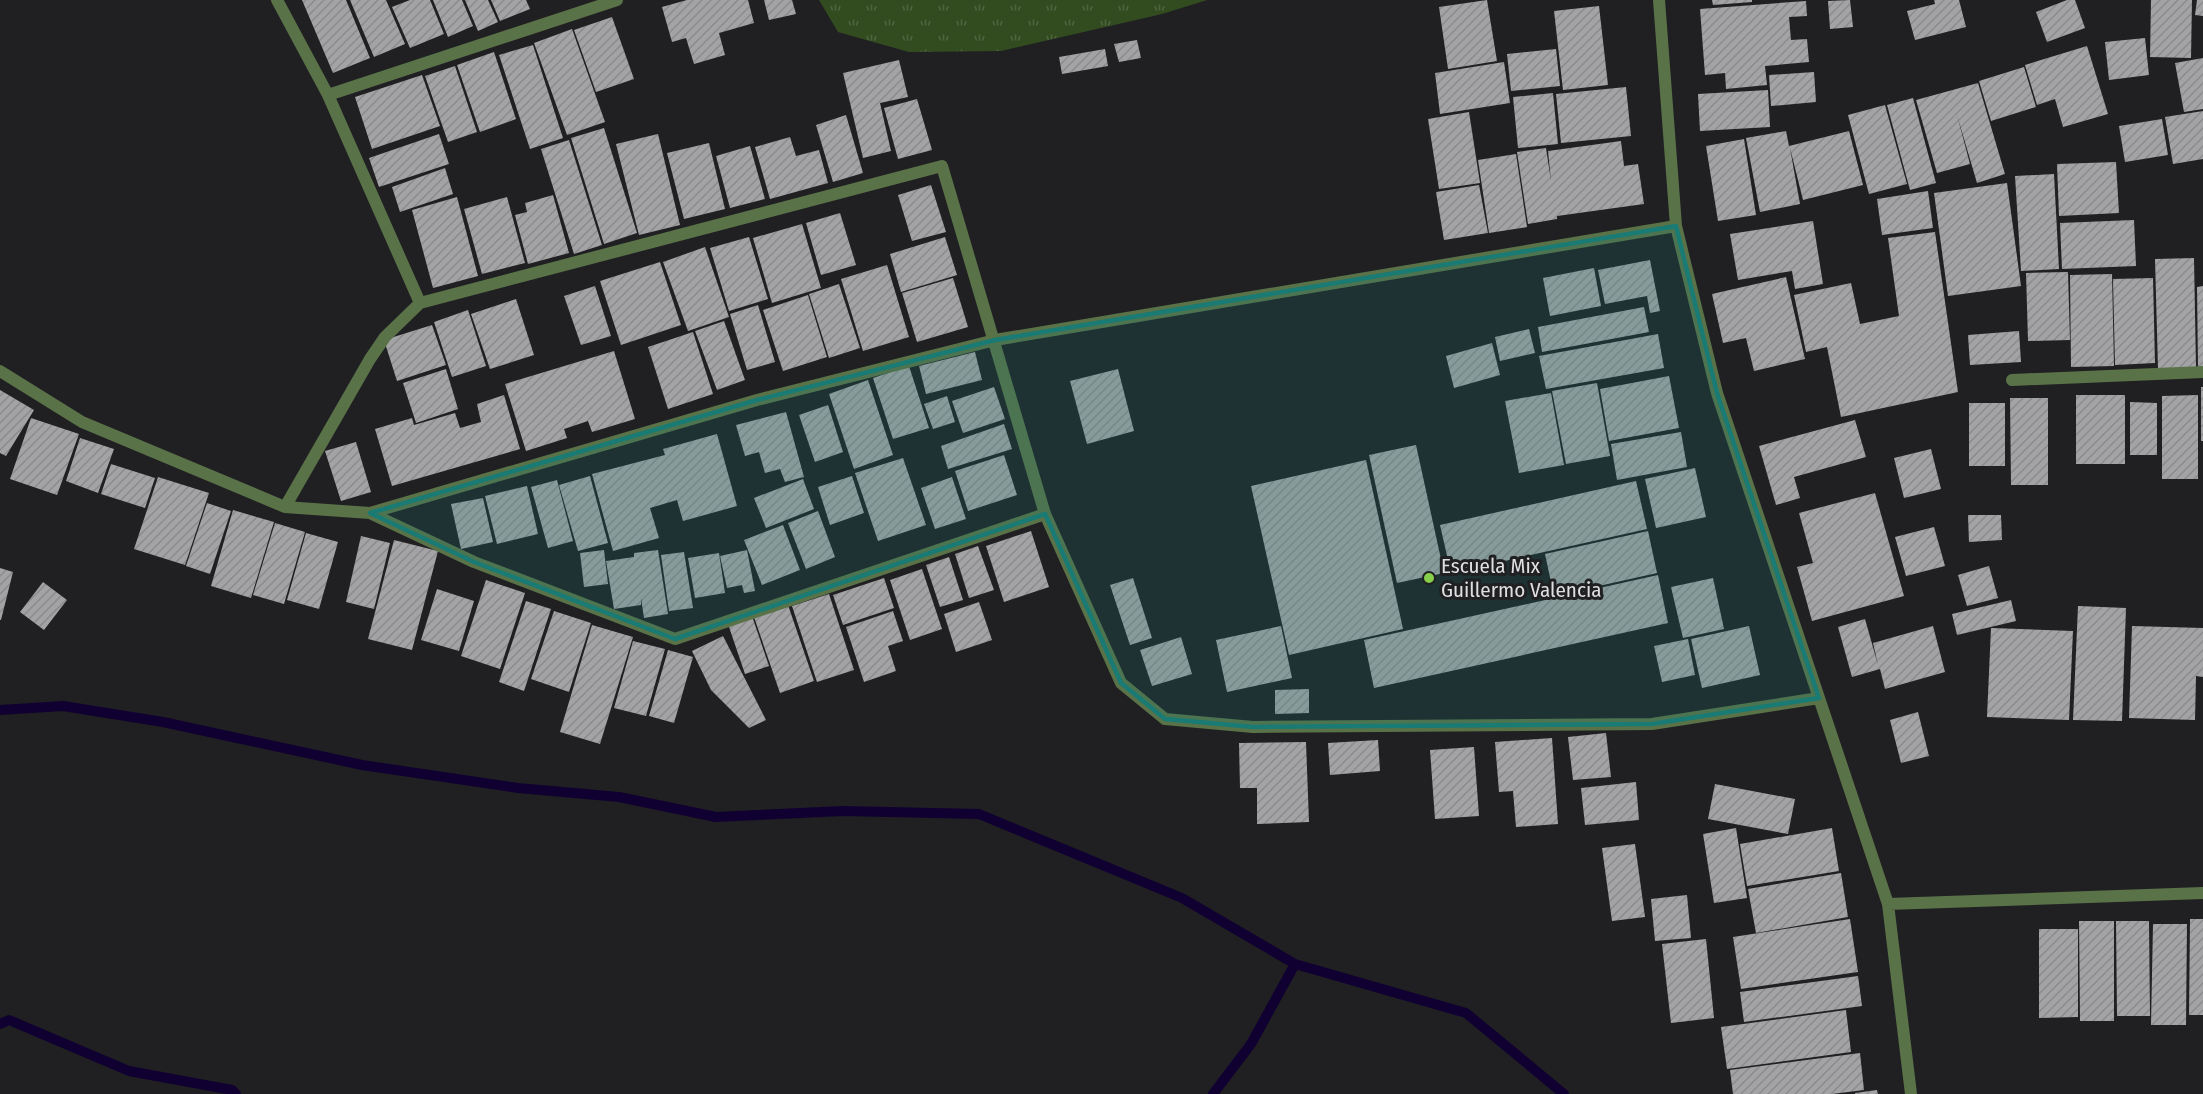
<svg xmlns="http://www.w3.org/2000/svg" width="2203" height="1094" font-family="'Fira Sans Condensed',sans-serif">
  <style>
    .grass { fill: url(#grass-tufts) }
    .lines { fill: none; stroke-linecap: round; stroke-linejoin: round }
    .stream { stroke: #100031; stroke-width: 10 }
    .building { fill: url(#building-hatch) }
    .street { stroke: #5a7248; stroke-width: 12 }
    .marked { fill: #197b74; fill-opacity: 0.2; stroke: #197b74; stroke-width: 4.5; stroke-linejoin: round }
    .poi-dot { fill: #87cf4a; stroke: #202023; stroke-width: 2 }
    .labels { text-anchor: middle; stroke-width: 6; stroke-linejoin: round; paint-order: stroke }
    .poi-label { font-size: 21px; fill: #dfdfe1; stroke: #202023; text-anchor: start }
  </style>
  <defs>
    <pattern id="grass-tufts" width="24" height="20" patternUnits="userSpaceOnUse" patternTransform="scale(1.5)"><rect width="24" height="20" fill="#324c1f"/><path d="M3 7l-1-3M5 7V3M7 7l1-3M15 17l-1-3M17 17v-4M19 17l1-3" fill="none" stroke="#4f653f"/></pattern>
    <pattern id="building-hatch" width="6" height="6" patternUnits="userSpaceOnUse" patternTransform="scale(1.5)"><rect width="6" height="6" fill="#a3a3a6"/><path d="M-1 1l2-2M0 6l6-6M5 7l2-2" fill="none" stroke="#8b8b8e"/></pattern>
  </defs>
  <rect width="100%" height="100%" fill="#202023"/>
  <path class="grass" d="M819 0H1207L1162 14 1001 51 909 52 838 32Z"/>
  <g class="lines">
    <path class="stream" d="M0 710 63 706 163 722 362 765 518 788 619 797 716 817 843 811 979 814 1182 898 1295 964 1466 1013 1564 1094
      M0 1024 9 1020 129 1071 232 1090 236 1094
      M1213 1094 1251 1044 1295 964"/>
  </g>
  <path class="building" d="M302 0H346L370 58 333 73Z
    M350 0H386L405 44 374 57Z
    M410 0H430L444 34 410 48 392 7Z
    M433 0H462L473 26 448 37Z
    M465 0H488L498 22 478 31Z
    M491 0H526L530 9 500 21Z
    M687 0H748L754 23 719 33 725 55 694 64 686 38 672 42 662 7Z
    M764 0H792L796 14 769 20Z
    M1487 0 1497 61 1448 69 1439 7Z
    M1712 0H1752V2L1713 5Z
    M1850 0 1853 27 1830 29 1828 1Z
    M1934 0H1959L1966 27 1915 40 1907 11 1935 4Z
    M2067 0H2075L2085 28 2047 42 2036 12Z
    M2151 0H2192L2191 58 2150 57Z
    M2197 0H2203V16L2195 15Z
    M1806 1 1807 16 1789 17 1791 40 1807 39 1809 62 1765 66 1767 85 1726 89 1725 73 1705 75 1700 9Z
    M1599 6 1608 85 1563 90 1554 11Z
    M612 17 634 79 596 92 574 30Z
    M572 29 605 122 567 135 534 43Z
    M2145 38 2149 75 2109 80 2105 42Z
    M1137 40 1141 58 1119 62 1114 44Z
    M533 45 563 138 530 149 499 55Z
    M2087 46 2108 114 2063 127 2055 99 2037 105 2025 65Z
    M1105 49 1108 66 1062 74 1059 57Z
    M1556 49 1560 86 1511 91 1507 54Z
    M494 52 516 119 480 132 457 65Z
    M2203 58V109L2184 112 2175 63Z
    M899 60 908 97 880 103 891 151 863 158 843 73Z
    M1504 62 1510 103 1440 114 1435 73Z
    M455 66 477 132 448 142 425 76Z
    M2024 67 2036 107 1991 121 1979 81Z
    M1814 72 1816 102 1771 106 1769 75Z
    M422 75 440 126 372 149 355 97Z
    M1978 83 2005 174 1977 183 1957 115 1970 164 1937 173 1916 100Z
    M1626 87 1631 136 1561 143 1556 94Z
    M1768 90 1770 127 1700 131 1698 94Z
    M1553 93 1558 144 1518 148 1513 97Z
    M1913 98 1936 183 1910 190 1887 105Z
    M917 99 932 150 898 159 884 108Z
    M1885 105 1907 184 1869 194 1848 115Z
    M2203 111V159L2173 164 2165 117Z
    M1469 112 1480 183 1439 189 1428 119Z
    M846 115 863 173 833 182 816 125Z
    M2162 119 2168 155 2125 162 2119 126Z
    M604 128 637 233 604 244 571 138Z
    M1786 131 1789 146 1849 131 1863 185 1803 200 1790 148 1800 204 1760 212 1746 138Z
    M439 134 449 164 379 187 369 158Z
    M658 134 680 225 639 235 616 144Z
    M790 137 796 156 819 150 828 183 770 199 755 147Z
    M1744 139 1756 215 1718 221 1706 146Z
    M569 140 602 245 574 254 541 149Z
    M1621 141 1624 166 1638 164 1644 204 1557 216V219L1528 224 1517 152 1546 148 1551 181 1548 151Z
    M709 143 725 209 684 219 667 153Z
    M750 146 765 199 730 208 716 156Z
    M1516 154 1527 227 1489 233 1478 160Z
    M2116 162 2119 213 2059 216 2057 164Z
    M445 168 453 194 400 212 392 187Z
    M2054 174 2059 269 2021 271 2015 176Z
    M2007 183 2021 286 1948 296 1934 193Z
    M931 185 946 232 912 241 898 195Z
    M1479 185 1488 233 1444 240 1436 192Z
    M1928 191 1933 228 1882 235 1877 199Z
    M553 195 569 253 528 264 515 215 527 212 525 203Z
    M457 197 478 276 433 288 412 210Z
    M507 197 525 263 482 274 464 209Z
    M840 213 856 265 821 275 806 223Z
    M2134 220 2136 266 2062 269 2060 223Z
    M1813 221 1823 284 1795 289 1792 271 1738 280 1730 234Z
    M802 224 821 288 772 303 753 238Z
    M1935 232 1958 392 1841 417 1827 347 1806 352 1794 295 1851 283 1860 324 1899 316 1888 238Z
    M749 237 768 299 729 311 710 248Z
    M945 237 957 275 901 292 890 254Z
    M705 247 729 317 688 331 663 262Z
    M2194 258 2196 368 2158 369 2155 259Z
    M1650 260 1660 311 1650 313 1647 296 1605 304 1598 270Z
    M660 262 681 325 621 345 600 281Z
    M887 265 909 337 863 351 841 279Z
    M1594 268 1601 306 1550 316 1543 278Z
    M2068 272 2070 340 2028 341 2026 273Z
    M2112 274 2114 366 2071 367 2070 275Z
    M1786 277 1805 359 1754 371 1746 338 1723 343 1712 294Z
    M953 278 968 327 917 342 902 293Z
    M2153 278 2155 363 2115 365 2113 279Z
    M839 284 860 348 829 358 809 294Z
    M595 286 611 336 581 345 564 296Z
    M2203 286V367H2198L2197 287Z
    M808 295 827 357 783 371 763 310Z
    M516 299 534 355 490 369 471 314Z
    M758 305 775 362 747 370 730 314Z
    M1644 307 1649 332 1542 352 1538 327Z
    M468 310 486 366 452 377 434 322Z
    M724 321 745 380 717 390 695 331Z
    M432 325 446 365 397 381 384 340Z
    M1529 329 1535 353 1500 361 1495 337Z
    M2019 331 2021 362 1970 365 1968 335Z
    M693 332 713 394 668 409 648 347Z
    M1658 334 1664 368 1546 389 1539 356Z
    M1492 343 1500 375 1454 388 1446 356Z
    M614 351 635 419 592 432 588 421 564 429 567 438 526 451 505 384Z
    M975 352 982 380 926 394 919 366Z
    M909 366 929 428 893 439 873 378Z
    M446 369 458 409 416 423 403 383Z
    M1118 369 1134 431 1087 444 1070 381Z
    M1669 376 1679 428 1609 441 1600 389Z
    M868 380 893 455 854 469 829 394Z
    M1597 383 1610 456 1566 464 1552 391Z
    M994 387 1005 419 963 433 952 401Z
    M2201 387H2203V441H2201Z
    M0 390 34 410 6 456 0 453Z
    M1551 393 1564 465 1519 473 1505 401Z
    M504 395 520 449 392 486 375 429 412 418 414 425 455 413 460 428 481 422 477 404Z
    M2076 395H2125V464H2076Z
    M2198 395V479H2162V396Z
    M947 396 955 422 933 429 924 404Z
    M2010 398H2048V485H2011Z
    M2130 402 2157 403V455H2130Z
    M1969 403H2005V466H1969Z
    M828 405 843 452 815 462 799 415Z
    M786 412 804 477 785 482 780 469 765 473 759 452 745 456 736 425Z
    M31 418 79 434 57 495 10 479Z
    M1855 420 1866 457 1794 477 1800 498 1776 505 1759 446Z
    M1004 424 1012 449 948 469 941 446Z
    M1681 432 1687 467 1617 480 1611 444Z
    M717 434 737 506 683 521 677 500 650 508 659 538 613 551 592 474 665 455 663 449Z
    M80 438 114 449 98 493 66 481Z
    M356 442 371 492 341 501 325 451Z
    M1416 445 1444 573 1397 583 1369 455Z
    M1931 449 1941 489 1904 498 1894 458Z
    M1004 455 1017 495 968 511 955 471Z
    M903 458 926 525 878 541 855 473Z
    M1366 460 1403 629 1289 655 1251 486Z
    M111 464 155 478 145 508 101 494Z
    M1695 468 1706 517 1656 528 1645 479Z
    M590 476 608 543 578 551 559 485Z
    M852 476 864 513 830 525 818 487Z
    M158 477 209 493 185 565 134 549Z
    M952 477 966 519 935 529 921 488Z
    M803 479 814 509 766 528 754 498Z
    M557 480 573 541 548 548 531 487Z
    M1636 481 1647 529 1451 573 1440 525Z
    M527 486 538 534 497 544 485 496Z
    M1875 493 1904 596 1812 621 1797 567 1813 563 1799 513Z
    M483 498 493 542 461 549 451 504Z
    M207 503 231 511 210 574 186 566Z
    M233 510 274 522 251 598 211 586Z
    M818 511 835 557 806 569 788 523Z
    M1968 515H2001L2002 540 1969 542Z
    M275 523 305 532 284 604 253 595Z
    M783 525 800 570 762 585 744 540Z
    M1934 527 1945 566 1906 576 1895 537Z
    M1031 531 1049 587 1004 602 986 546Z
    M1648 531 1657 573 1554 596 1545 554Z
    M306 533 338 542 319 609 287 600Z
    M361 536 390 543 374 609 346 602Z
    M394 540 438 551 412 650 368 639Z
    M978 546 994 590 969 598 955 554Z
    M604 550 608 584 584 587 580 553Z
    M658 550 668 614 644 618 641 598V605L614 609 606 561 634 557V553Z
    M747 550 755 591 744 593 742 585 727 588 720 556Z
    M684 552 693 608 669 611 661 555Z
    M719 553 725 593 695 598 688 558Z
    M949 557 963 600 940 607 926 565Z
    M1989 566 1998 598 1967 606 1958 575Z
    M0 568 13 572 1 620H0Z
    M922 569 942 629 910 640 890 580Z
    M1658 575 1668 623 1374 688 1364 640Z
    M884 578 894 608 843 625 833 595Z
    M1133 578 1152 638 1130 645 1110 585Z
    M1713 578 1724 629 1683 638 1671 587Z
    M486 580 525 593 500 669 461 656Z
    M43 582 67 600 44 630 20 612Z
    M437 589 474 601 459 651 421 640Z
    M829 594 854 670 817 682 792 606Z
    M2011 600 2016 621 1957 635 1952 614Z
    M526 601 551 609 524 691 499 682Z
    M979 602 992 640 956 652 944 614Z
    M788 605 814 681 780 693 754 617Z
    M2078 606 2126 608 2122 721 2073 720Z
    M554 611 591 623 569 692 531 679Z
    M893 611 903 641 888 646 896 671 864 682 846 627Z
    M752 616 769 666 745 674 728 624Z
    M1865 619 1878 665 1873 643 1933 626 1945 672 1885 689 1880 669 1852 677 1838 627Z
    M592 625 633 637 600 744 560 732Z
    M1281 626 1292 678 1227 692 1216 640Z
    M1749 626 1760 675 1702 688 1691 639Z
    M2132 626 2203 628V677L2196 676 2195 720 2129 718Z
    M1991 628 2073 631 2069 720 1987 717Z
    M723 636 766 720 749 728 711 690 692 651Z
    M1181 637 1192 674 1152 686 1140 650Z
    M1688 639 1695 675 1662 682 1654 646Z
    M633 641 665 649 646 716 614 708Z
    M668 650 693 657 674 723 649 716Z
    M1309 689V713L1275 714V690Z
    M1918 712 1929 756 1901 763 1890 720Z
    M1606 733 1611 777 1573 780 1568 737Z
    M1552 738 1558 824 1516 827 1513 791 1499 792 1495 742Z
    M1378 740 1380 771 1330 775 1328 743Z
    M1306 742 1309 822 1257 824V788H1240L1239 743Z
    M1474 747 1479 816 1435 819 1430 750Z
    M1636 782 1639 820 1585 825 1581 788Z
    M1715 784 1795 799 1788 834 1708 819Z
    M1736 828 1747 898 1714 903 1703 834Z
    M1832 828 1839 871 1747 886 1740 844Z
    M1635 844 1645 917 1612 921 1602 848Z
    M1841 873 1848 917 1756 933 1748 889Z
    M1687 895 1691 938 1655 941 1651 899Z
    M1850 919 1858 972 1741 989 1733 937Z
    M2190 919H2203V1015H2189Z
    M2079 921H2114V1021H2080Z
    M2116 921H2149L2150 1016H2117Z
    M2153 924H2187L2186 1025H2151Z
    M2039 929H2078V1017L2039 1018Z
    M1706 939 1714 1018 1671 1023 1662 944Z
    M1858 976 1862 1006 1744 1022 1740 992Z
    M1846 1010 1851 1052 1727 1069 1721 1027Z
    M1860 1053 1864 1090 1832 1094H1733L1730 1070Z
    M1877 1090 1878 1094H1855V1093Z"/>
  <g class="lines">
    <path class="street" d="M277 0 328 95 420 303
      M1659 0 1676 226 1717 393 1888 904 1911 1094
      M328 95 617 0
      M0 371 82 422 285 507 370 513 474 562 675 639 1045 514
      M2012 380 2203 372
      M285 507 370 359 385 337 420 303 942 166 1045 514 1121 683 1165 719 1253 727 1652 724 1819 698
      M370 513 757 400 995 340 1676 226
      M1888 904 2203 893"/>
  </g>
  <path class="marked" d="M1676 226 1717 393 1819 698 1652 724 1253 727 1165 719 1121 683 1045 514 675 639 474 562 370 513 757 400 995 340Z"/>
  <circle class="poi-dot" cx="1429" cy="578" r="6"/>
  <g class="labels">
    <g class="poi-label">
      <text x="1441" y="573">Escuela Mix<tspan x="1441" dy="24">Guillermo Valencia</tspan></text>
    </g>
  </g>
</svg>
